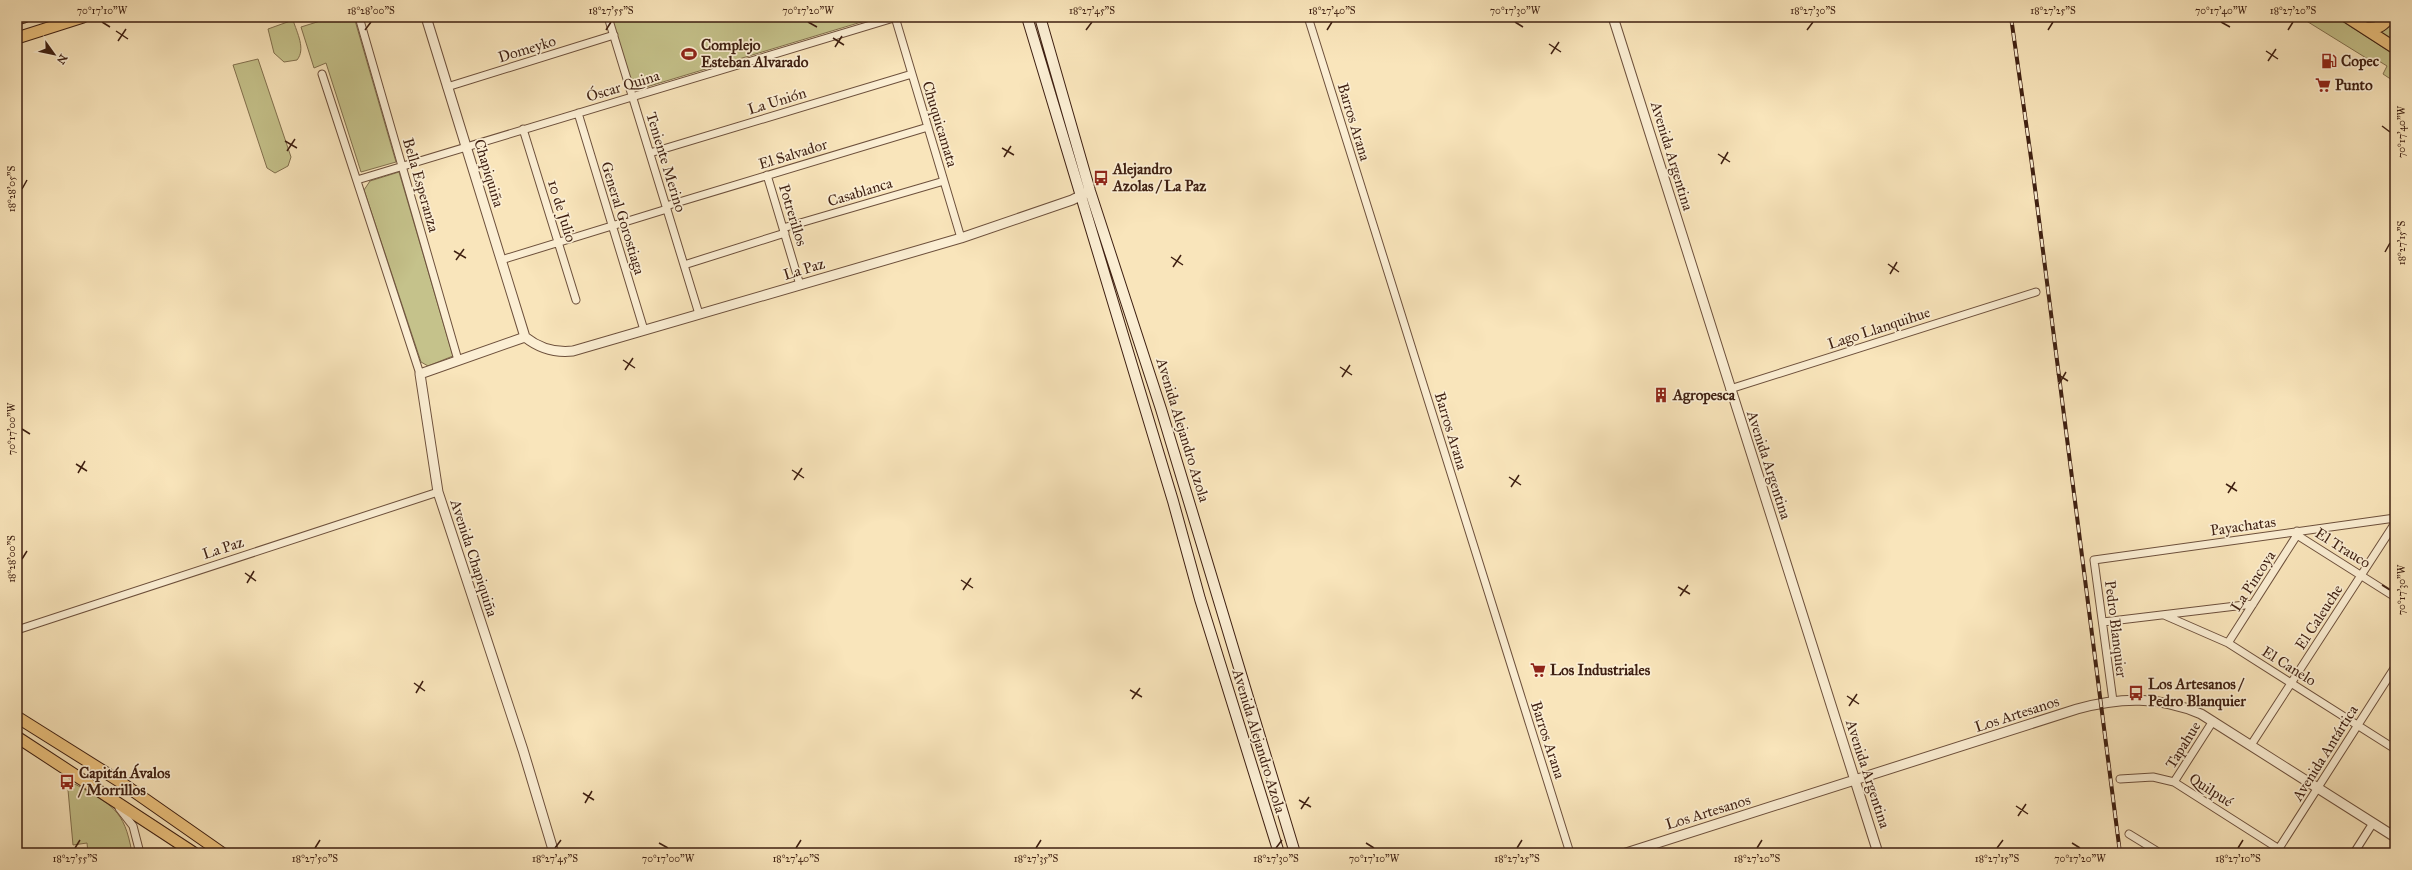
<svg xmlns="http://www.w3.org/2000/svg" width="2412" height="870" font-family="'IM FELL Great Primer',serif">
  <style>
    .green { fill: #c5c28b; stroke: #82704e }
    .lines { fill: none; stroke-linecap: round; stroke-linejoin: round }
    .minor-casing { stroke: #6d503c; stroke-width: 9 }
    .tertiary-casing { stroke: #6d503c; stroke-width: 11 }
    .secondary-casing { stroke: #3e1f11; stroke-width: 12 }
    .primary-casing { stroke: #3e1f11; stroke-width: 13 }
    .trunk-casing { stroke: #3e1f11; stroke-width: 13 }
    .minor { stroke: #fbeed3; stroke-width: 7 }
    .tertiary { stroke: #fbeed3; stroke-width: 9 }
    .secondary { stroke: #fbeed3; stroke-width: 10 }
    .primary { stroke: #ecc27e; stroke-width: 11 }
    .trunk { stroke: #ecc27e; stroke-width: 11 }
    .rail-casing { stroke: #3e1f11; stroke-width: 4 }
    .rail { stroke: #fbeed3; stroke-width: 2.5; stroke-dasharray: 8; stroke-linecap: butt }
    .ticks { fill: none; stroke: #3e1f11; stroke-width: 1.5 }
    .labels { text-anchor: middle; stroke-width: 3.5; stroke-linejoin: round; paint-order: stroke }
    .poi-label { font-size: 15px; font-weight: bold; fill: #3e1f11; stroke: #fbeed3; text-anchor: start }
    .street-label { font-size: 15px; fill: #3e1f11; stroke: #fbeed3 }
    .neatline { fill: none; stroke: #3e1f11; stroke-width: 1.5 }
    .ticks-label { font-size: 10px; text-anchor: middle; fill: #3e1f11 }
  </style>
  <rect width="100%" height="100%" fill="#f9e5bb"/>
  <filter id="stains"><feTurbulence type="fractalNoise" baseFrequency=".005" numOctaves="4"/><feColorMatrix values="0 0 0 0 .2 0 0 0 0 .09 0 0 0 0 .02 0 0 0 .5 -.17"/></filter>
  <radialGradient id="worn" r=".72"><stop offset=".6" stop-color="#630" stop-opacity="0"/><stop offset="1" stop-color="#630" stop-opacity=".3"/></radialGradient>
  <path class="green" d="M333 17H354L396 162 361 172 326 63 314 68 301 27Z
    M611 17H878L633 91Z
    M2300 17H2336L2395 55V82L2383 74 2387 66 2374 58 2371 61Z
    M2394 17H2395V42L2381 33 2387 28Z
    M293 20C297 33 306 49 297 60L284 62 274 53 268 29Z
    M258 59 291 157 288 166 275 173 267 168 233 65Z
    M399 172 453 356 428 366 421 362 364 190 370 181Z
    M75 784C112 806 124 808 132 853H88L87 843 73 845 68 790Z"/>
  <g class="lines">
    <defs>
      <path id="minor" d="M359 17 458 360
        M608 17 699 314
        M895 17 961 238
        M1308 17 1570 853
        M322 74 420 374
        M447 87 614 35
        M578 113 644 330
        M523 129 576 300
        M650 153 912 74
        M767 175 800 285
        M357 180 897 17
        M666 206 928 127
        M783 228 944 181
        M501 260 667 209
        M684 265 785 233
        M1730 389 2036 292
        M2297 535 2395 597
        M2164 615 2228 643 2395 749
        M2103 622 2253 604
        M17 630 438 492
        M2228 643 2297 535V531
        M2113 701 2094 560 2395 518
        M2251 745 2395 523
        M2120 779 2153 777 2174 782 2279 849
        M2174 782 2213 721
        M119 808 133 826 140 853
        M2129 834 2160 853
        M2276 853 2395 667
        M2354 853 2373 823"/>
      <path id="tertiary" d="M426 17 525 337
        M1613 17 1878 853
        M525 337 420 374 438 492 523 750 554 853
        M525 337C540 349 555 353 573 351L961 238 1072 200 1086 193
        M1626 853 2077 709C2120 697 2160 696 2201 714L2395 837"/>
      <path id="secondary" d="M1027 17 1173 501 1200 599 1279 853
        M1040 17 1090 191 1161 409 1295 853"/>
      <path id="primary" d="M2347 17 2395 48
        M17 19 24 17
        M2363 27C2374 30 2383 27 2389 17
        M17 38 83 17"/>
      <path id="trunk" d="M17 717 119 781 222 853
        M17 737 194 853"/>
    </defs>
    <use href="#minor" class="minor-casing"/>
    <use href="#tertiary" class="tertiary-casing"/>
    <use href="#secondary" class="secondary-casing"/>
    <use href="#primary" class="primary-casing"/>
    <use href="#trunk" class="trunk-casing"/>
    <use href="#minor" class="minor"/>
    <use href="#tertiary" class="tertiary"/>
    <use href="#secondary" class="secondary"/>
    <use href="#primary" class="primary"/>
    <use href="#trunk" class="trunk"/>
    <defs>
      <path id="rail" d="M2011 17 2032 165 2120 853"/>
    </defs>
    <use href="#rail" class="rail-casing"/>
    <use href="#rail" class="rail"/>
  </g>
  <path class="ticks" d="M102 22 110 27M808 22 817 27M1515 22 1523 27M2221 22 2230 27M365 30 371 22M606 30 611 22M1086 30 1092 22M1327 30 1332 22M1807 30 1813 22M2048 30 2053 22M2288 30 2293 22M116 31 128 39M833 38 844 45M118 41 126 29M1549 44 1561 52M835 47 842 36M2266 51 2278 59M1551 54 1559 42M2268 61 2276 49M2382 126 2390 132M285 141 297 148M1002 148 1014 155M287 151 295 139M1718 154 1730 162M1004 157 1011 146M1721 164 1728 152M22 189 27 180M454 251 466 258M2385 252 2390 243M1171 257 1183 265M456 260 464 249M1888 264 1899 272M1173 267 1181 255M1890 274 1897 262M623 360 635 368M1340 367 1352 375M625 370 633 358M2057 374 2068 381M1342 377 1350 365M2059 384 2066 372M22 429 30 434M76 464 87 471M792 470 804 478M78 473 85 461M1509 477 1521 485M794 480 802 468M2226 484 2237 491M1511 487 1519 475M2228 493 2235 482M22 559 27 551M245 573 256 581M961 580 973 588M247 583 254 571M2382 585 2390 590M1678 587 1690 594M963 590 971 578M1680 596 1688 585M414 683 425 691M1130 690 1142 697M416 693 423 681M1847 696 1859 704M1132 699 1140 688M1849 706 1857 694M583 793 594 800M1299 800 1311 807M585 803 592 791M2016 806 2028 814M1301 809 1309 797M2018 816 2026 804M659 843 668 848M1366 843 1374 848M2072 843 2080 848M75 848 80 840M315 848 320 840M555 848 561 840M796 848 801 840M1036 848 1041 840M1276 848 1282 840M1517 848 1522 840M1757 848 1762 840M1997 848 2003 840M2238 848 2243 840"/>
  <defs>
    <symbol id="stadium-bare" viewBox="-9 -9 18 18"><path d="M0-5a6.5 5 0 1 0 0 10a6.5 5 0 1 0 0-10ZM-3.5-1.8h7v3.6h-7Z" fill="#8f2418" stroke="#fbeed3" stroke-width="2.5" paint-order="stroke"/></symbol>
    <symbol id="fuel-bare" viewBox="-9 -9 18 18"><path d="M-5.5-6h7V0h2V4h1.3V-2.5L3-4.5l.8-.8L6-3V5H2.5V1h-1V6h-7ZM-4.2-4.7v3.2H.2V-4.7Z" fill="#8f2418" stroke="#fbeed3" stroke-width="2.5" paint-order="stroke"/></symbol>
    <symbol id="supermarket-bare" viewBox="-9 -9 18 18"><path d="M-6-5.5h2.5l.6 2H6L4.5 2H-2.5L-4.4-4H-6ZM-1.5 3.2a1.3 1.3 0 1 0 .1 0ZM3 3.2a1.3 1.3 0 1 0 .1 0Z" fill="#8f2418" stroke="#fbeed3" stroke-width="2.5" paint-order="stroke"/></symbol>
    <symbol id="bus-bare" viewBox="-9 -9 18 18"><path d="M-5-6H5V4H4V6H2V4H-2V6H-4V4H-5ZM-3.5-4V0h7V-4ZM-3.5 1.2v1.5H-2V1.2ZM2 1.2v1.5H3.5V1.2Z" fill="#8f2418" stroke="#fbeed3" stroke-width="2.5" paint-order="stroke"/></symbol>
    <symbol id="building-bare" viewBox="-9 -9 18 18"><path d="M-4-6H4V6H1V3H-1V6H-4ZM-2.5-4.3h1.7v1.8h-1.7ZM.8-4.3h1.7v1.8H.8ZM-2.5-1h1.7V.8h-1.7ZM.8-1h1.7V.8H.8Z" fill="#8f2418" stroke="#fbeed3" stroke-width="2.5" paint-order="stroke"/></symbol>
  </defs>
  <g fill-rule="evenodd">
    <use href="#stadium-bare" x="678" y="43" width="22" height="22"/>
    <use href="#fuel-bare" x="2318" y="50" width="22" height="22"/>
    <use href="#supermarket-bare" x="2312" y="74" width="22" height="22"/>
    <use href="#bus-bare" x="1090" y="167" width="22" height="22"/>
    <use href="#building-bare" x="1650" y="384" width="22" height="22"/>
    <use href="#supermarket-bare" x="1527" y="659" width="22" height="22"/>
    <use href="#bus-bare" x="2125" y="682" width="22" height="22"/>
    <use href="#bus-bare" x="56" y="771" width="22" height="22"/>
  </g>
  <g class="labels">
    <g class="poi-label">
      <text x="701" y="50">Complejo<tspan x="701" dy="17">Esteban Alvarado</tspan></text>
      <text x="2341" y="66">Copec</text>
      <text x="2335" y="90">Punto</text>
      <text x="1113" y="174">Alejandro<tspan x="1113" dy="17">Azolas / La Paz</tspan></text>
      <text x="1673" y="400">Agropesca</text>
      <text x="1550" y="675">Los Industriales</text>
      <text x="2148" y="689">Los Artesanos /<tspan x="2148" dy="17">Pedro Blanquier</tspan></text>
      <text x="79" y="778">Capitán Ávalos<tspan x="79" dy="17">/ Morrillos</tspan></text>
    </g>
    <g class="street-label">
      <text transform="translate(527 49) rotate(-17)" y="5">Domeyko</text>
      <text transform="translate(623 86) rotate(-17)" y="5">Óscar Quina</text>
      <text transform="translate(777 101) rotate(-17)" y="5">La Unión</text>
      <text transform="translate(1354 122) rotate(73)" y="5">Barros Arana</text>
      <text transform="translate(940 124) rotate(73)" y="5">Chuquicamata</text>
      <text transform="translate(793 154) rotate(-17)" y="5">El Salvador</text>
      <text transform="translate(1672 156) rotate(73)" y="5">Avenida Argentina</text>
      <text transform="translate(666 162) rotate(73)" y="5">Teniente Merino</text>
      <text transform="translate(489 173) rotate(73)" y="5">Chapiquiña</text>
      <text transform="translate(421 185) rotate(74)" y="5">Bella Esperanza</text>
      <text transform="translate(860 192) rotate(-17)" y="5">Casablanca</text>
      <text transform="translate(562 211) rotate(73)" y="5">10 de Julio</text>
      <text transform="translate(793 215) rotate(73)" y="5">Potrerillos</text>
      <text transform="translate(623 218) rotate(73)" y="5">General Gorostiaga</text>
      <text transform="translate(804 269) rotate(-17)" y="5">La Paz</text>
      <text transform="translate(1879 328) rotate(-18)" y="5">Lago Llanquihue</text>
      <text transform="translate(1183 430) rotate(73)" y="5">Avenida Alejandro Azola</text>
      <text transform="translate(1451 431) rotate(73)" y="5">Barros Arana</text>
      <text transform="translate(1769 465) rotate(72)" y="5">Avenida Argentina</text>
      <text transform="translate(2243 526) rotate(-8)" y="5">Payachatas</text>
      <text transform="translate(223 548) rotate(-18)" y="5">La Paz</text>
      <text transform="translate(2343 548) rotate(32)" y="5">El Trauco</text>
      <text transform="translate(474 558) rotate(72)" y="5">Avenida Chapiquiña</text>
      <text transform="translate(2253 581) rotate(-57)" y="5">La Pincoya</text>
      <text transform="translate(2319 617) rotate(-57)" y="5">El Caleuche</text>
      <text transform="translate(2116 629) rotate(83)" y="5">Pedro Blanquier</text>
      <text transform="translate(2289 666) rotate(32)" y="5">El Canelo</text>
      <text transform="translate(2017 714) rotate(-18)" y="5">Los Artesanos</text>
      <text transform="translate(1548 740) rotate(72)" y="5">Barros Arana</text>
      <text transform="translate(1259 741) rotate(73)" y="5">Avenida Alejandro Azola</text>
      <text transform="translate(2183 745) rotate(-58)" y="5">Tapahue</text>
      <text transform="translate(2325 753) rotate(-58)" y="5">Avenida Antártica</text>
      <text transform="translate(1868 774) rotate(72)" y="5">Avenida Argentina</text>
      <text transform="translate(2211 790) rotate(33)" y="5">Quilpué</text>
      <text transform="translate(1708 812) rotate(-17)" y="5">Los Artesanos</text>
    </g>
  </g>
  <rect width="2412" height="870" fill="none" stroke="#f9e5bb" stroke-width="44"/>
  <g transform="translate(54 54) rotate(123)" stroke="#fbeed3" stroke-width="3" paint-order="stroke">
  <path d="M0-3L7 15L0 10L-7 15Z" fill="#3e1f11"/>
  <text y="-6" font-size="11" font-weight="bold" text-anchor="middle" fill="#3e1f11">N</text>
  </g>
  <rect x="22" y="22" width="2368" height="826" class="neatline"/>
  <g class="ticks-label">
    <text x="102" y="14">70°17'10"W</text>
    <text x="371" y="14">18°28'00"S</text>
    <text x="611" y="14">18°27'55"S</text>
    <text x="808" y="14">70°17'20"W</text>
    <text x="1092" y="14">18°27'45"S</text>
    <text x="1332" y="14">18°27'40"S</text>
    <text x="1515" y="14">70°17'30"W</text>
    <text x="1813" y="14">18°27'30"S</text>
    <text x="2053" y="14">18°27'25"S</text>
    <text x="2221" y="14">70°17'40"W</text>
    <text x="2293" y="14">18°27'20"S</text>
    <text transform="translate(2401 132) rotate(-90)" y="4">70°17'40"W</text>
    <text transform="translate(11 189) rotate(-90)" y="4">18°28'05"S</text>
    <text transform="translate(2401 243) rotate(-90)" y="4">18°27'15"S</text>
    <text transform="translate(11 429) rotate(-90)" y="4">70°17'00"W</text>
    <text transform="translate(11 559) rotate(-90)" y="4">18°28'00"S</text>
    <text transform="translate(2401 590) rotate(-90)" y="4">70°17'30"W</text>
    <text x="75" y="862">18°27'55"S</text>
    <text x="315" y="862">18°27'50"S</text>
    <text x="555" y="862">18°27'45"S</text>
    <text x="668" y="862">70°17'00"W</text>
    <text x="796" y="862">18°27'40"S</text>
    <text x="1036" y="862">18°27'35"S</text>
    <text x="1276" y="862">18°27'30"S</text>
    <text x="1374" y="862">70°17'10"W</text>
    <text x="1517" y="862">18°27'25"S</text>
    <text x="1757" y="862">18°27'20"S</text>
    <text x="1997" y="862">18°27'15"S</text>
    <text x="2080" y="862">70°17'20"W</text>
    <text x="2238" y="862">18°27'10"S</text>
  </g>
  <rect width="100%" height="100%" filter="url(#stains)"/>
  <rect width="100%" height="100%" fill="url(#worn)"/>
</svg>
